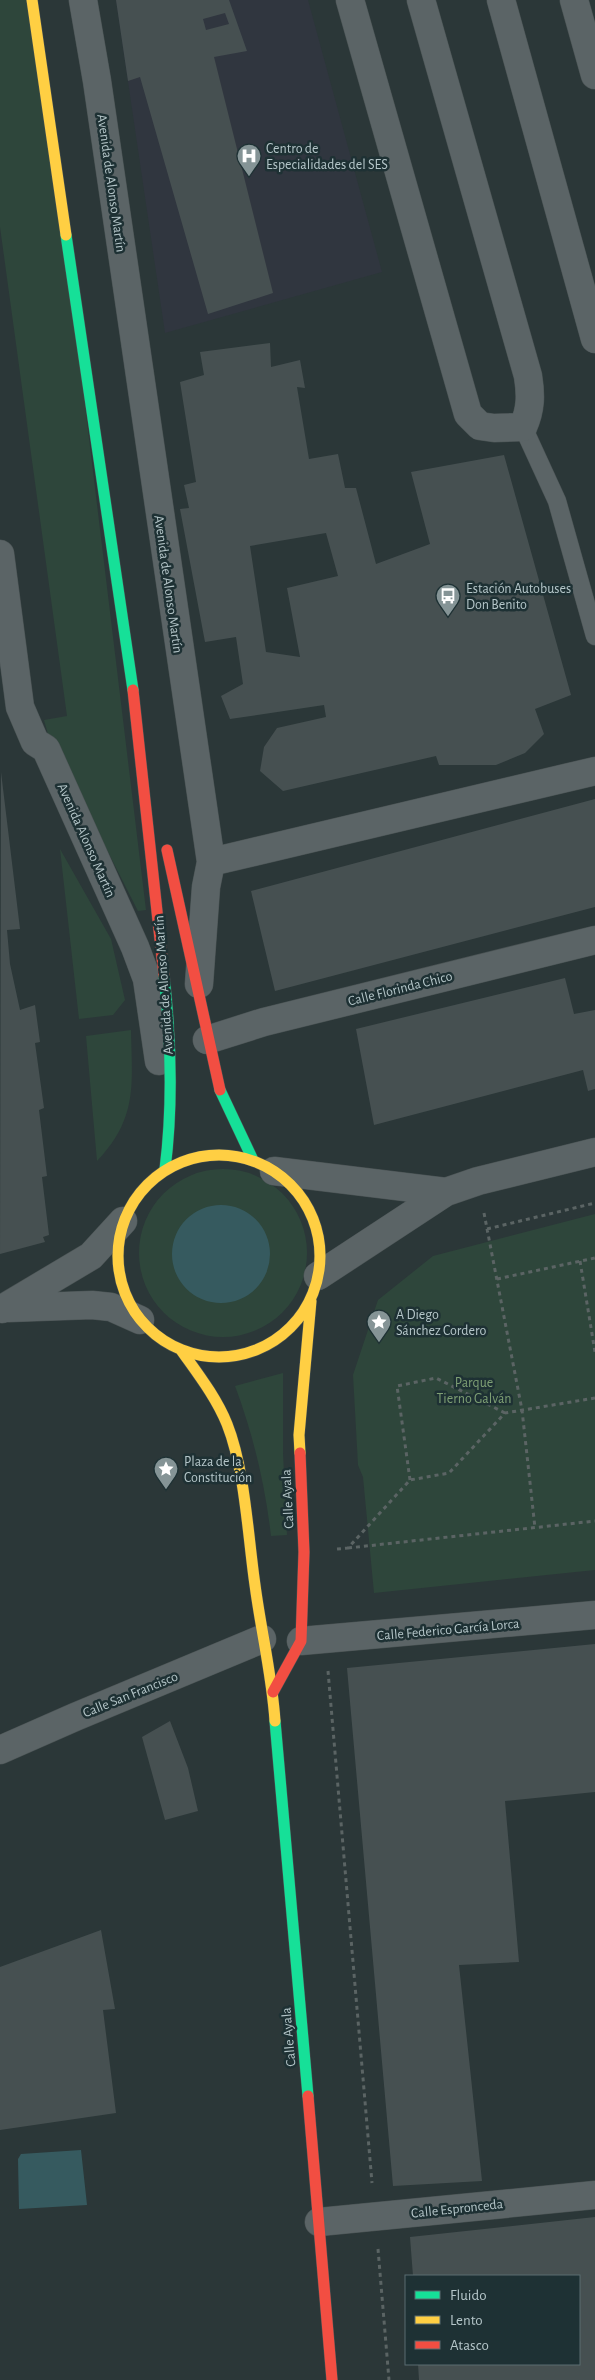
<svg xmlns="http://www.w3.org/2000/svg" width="595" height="2380" font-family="'Alegreya Sans',sans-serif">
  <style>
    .medical { fill: #30363f }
    .green { fill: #2e463b }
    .water { fill: #365a5f }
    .building { fill: #465051; fill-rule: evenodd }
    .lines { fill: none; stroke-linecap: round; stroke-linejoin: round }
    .lane-casing { stroke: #495253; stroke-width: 19 }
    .street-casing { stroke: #495253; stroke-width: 29 }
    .fast-casing { stroke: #495253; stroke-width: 12 }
    .slow-casing { stroke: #495253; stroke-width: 12 }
    .jam-casing { stroke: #495253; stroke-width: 12 }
    .path { stroke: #5b6464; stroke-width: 3; stroke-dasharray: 4 4; stroke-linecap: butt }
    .lane { stroke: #5b6466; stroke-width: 18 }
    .street { stroke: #5b6466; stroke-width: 28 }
    .fast { stroke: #16e098; stroke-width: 11 }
    .slow { stroke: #ffcf43; stroke-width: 11 }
    .jam { stroke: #f24e42; stroke-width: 11 }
    .labels { text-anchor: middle; stroke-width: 5; stroke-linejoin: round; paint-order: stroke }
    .poi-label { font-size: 14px; fill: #b5c6c9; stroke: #1e3134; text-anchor: start }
    .street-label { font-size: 14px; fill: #b5c6c9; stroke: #1e3134 }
    .park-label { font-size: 14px; fill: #7e9f74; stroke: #1e3134 }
  </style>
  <rect width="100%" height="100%" fill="#2b3738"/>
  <path class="medical" d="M116 0H308L382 272 165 333Z"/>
  <path class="green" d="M0 0H32L55 157 146 910 138 911 48 734 44 720 67 716 0 227Z
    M60 849 111 939 125 1000 113 1015 79 1019Z
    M131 1030C132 1084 138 1118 97 1161L86 1036Z
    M139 1253a84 84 0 1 1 168 0a84 84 0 1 1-168 0Z
    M595 1214V1570L374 1593 363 1477 358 1465 353 1375 378 1300 433 1256Z
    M283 1373V1453L287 1535 271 1536C265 1484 253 1434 235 1386Z"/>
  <path class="water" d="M172 1254a49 49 0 1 1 98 0a49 49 0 1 1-98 0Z
    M81 2150 87 2205 19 2209 18 2159 21 2154Z"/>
  <path class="building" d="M116 0H229L247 51 214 57 273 293 208 314 140 77 128 81ZM225 13 229 24 206 30 203 19Z
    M270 343 271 367 300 360 305 388 297 387 309 459 338 454 345 488H356L376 564 430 544 411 472 504 455 571 695 535 709 544 734 525 753 496 765H439L436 756 283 791 260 771 264 747 277 728 326 717 324 705 230 719 221 696 243 684 236 637 205 642 180 509 189 508 184 485 196 482 180 382 204 375 200 352ZM326 533 338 576 287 588 300 657 266 652 250 546Z
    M1 772 20 929 7 930 10 964 20 1010 35 1005 40 1042 35 1043 44 1108 39 1110 47 1176 42 1177 49 1235 43 1237 45 1242 0 1254Z
    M595 799V907L275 991 251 891Z
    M565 978 574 1014 595 1010V1089L588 1091 583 1070 374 1125 356 1029Z
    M595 1644V1792L505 1801 519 1962 459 1965 482 2181 393 2186 347 1668Z
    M170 1721 188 1768 198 1811 165 1820 142 1737Z
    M101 1930 115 2009 103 2010 116 2113 0 2130V1967Z
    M595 2217V2380H419L418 2364H579V2276H413L410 2237Z"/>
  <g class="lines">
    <defs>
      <path id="lane" d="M523 427 557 501 595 636"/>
      <path id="street" d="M83 0 97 81 211 862 206 887 199 984
        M350 0 468 414 480 426 494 428 523 427C531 409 531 395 528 376L421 0
        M501 0 595 339
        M574 0 595 75
        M0 554 20 707 35 742 46 749 135 947 147 979 159 1061
        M211 862 595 771
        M207 1040 264 1022 595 940
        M274 1171 446 1192
        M318 1276 446 1192 478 1181 595 1152
        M9 1308 92 1305 111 1307 140 1320
        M2 1309 91 1256 123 1221
        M301 1641 595 1615
        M0 1750 75 1717 262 1639
        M319 2222 595 2195"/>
      <path id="fast" d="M66 235 133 690
        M164 976C171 1039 173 1106 165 1169
        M220 1090 253 1160
        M275 1721 308 2096"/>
      <path id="slow" d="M32 0 66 235
        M118 1256a101 101 0 1 1 202 0a101 101 0 1 1-202 0Z
        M181 1350C198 1374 216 1397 227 1424 245 1469 248 1537 255 1585 261 1631 272 1675 275 1721
        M300 1453 299 1435 311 1301"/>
      <path id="jam" d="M133 690 164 976
        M167 850 220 1090
        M273 1692 301 1641 304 1552 300 1453
        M308 2096 332 2380"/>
    </defs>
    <use href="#lane" class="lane-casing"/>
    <use href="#street" class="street-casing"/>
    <use href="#fast" class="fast-casing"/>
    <use href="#slow" class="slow-casing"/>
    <use href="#jam" class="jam-casing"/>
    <path class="path" d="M484 1213 522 1410 535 1528
      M487 1229 595 1203
      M580 1261 595 1352
      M497 1279 595 1258
      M410 1480 397 1386 436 1378 505 1413
      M348 1548 595 1521
      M337 1549 348 1548 410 1480 449 1473 505 1413 595 1398
      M328 1671 372 2183
      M378 2249 389 2380"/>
    <use href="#lane" class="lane"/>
    <use href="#street" class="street"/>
    <use href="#fast" class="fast"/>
    <use href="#slow" class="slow"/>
    <use href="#jam" class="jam"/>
  </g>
  <defs>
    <symbol id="hospital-pin" viewBox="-11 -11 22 30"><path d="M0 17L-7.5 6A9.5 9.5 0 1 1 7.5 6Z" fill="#859496" stroke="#1e3134"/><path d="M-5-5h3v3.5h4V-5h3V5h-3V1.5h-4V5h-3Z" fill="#fff"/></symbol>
    <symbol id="bus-pin" viewBox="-11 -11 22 30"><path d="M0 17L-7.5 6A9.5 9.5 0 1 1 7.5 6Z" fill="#859496" stroke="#1e3134"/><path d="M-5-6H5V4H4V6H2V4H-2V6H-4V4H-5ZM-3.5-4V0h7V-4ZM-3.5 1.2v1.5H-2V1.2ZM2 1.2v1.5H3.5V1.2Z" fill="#fff"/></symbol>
    <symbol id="sight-pin" viewBox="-11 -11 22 30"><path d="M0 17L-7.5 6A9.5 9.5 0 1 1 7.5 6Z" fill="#859496" stroke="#1e3134"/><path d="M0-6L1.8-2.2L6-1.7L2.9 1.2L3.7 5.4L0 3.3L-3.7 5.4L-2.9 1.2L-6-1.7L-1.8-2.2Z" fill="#fff"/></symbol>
  </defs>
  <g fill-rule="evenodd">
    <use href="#hospital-pin" x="235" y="142" width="28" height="38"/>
    <use href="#bus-pin" x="434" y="582" width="28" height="38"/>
    <use href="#sight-pin" x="365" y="1308" width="28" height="38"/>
    <use href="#sight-pin" x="152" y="1455" width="28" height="38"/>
  </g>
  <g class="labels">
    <g class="poi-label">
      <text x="266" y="153">Centro de<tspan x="266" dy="16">Especialidades del SES</tspan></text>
      <text x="466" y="593">Estación Autobuses<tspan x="466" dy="16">Don Benito</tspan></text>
      <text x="396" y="1319">A Diego<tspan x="396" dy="16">Sánchez Cordero</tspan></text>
      <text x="184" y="1466">Plaza de la<tspan x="184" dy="16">Constitución</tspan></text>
    </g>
    <g class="street-label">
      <text transform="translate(112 183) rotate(82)" y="5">Avenida de Alonso Martín</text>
      <text transform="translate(169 584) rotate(82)" y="5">Avenida de Alonso Martín</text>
      <text transform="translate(87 840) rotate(66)" y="5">Avenida Alonso Martín</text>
      <text transform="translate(163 985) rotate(-94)" y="5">Avenida de Alonso Martín</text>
      <text transform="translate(400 988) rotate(-14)" y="5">Calle Florinda Chico</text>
      <text transform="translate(287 1499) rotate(-93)" y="5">Calle Ayala</text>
      <text transform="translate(448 1629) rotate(-5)" y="5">Calle Federico García Lorca</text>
      <text transform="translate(130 1694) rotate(-22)" y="5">Calle San Francisco</text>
      <text transform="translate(288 2037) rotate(-95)" y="5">Calle Ayala</text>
      <text transform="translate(457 2208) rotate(-6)" y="5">Calle Espronceda</text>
    </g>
    <g class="park-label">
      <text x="474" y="1387">Parque<tspan x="474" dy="16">Tierno Galván</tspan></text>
    </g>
  </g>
  <rect x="405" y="2275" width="175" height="90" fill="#1e3134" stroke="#5a6d70"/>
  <rect x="415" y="2291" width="25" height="8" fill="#16e098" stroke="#5a6d70"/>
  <text x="450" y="2300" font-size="15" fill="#b5c6c9">Fluido</text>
  <rect x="415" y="2316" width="25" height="8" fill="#ffcf43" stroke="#5a6d70"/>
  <text x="450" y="2325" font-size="15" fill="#b5c6c9">Lento</text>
  <rect x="415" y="2341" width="25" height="8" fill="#f24e42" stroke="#5a6d70"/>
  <text x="450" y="2350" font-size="15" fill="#b5c6c9">Atasco</text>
</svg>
